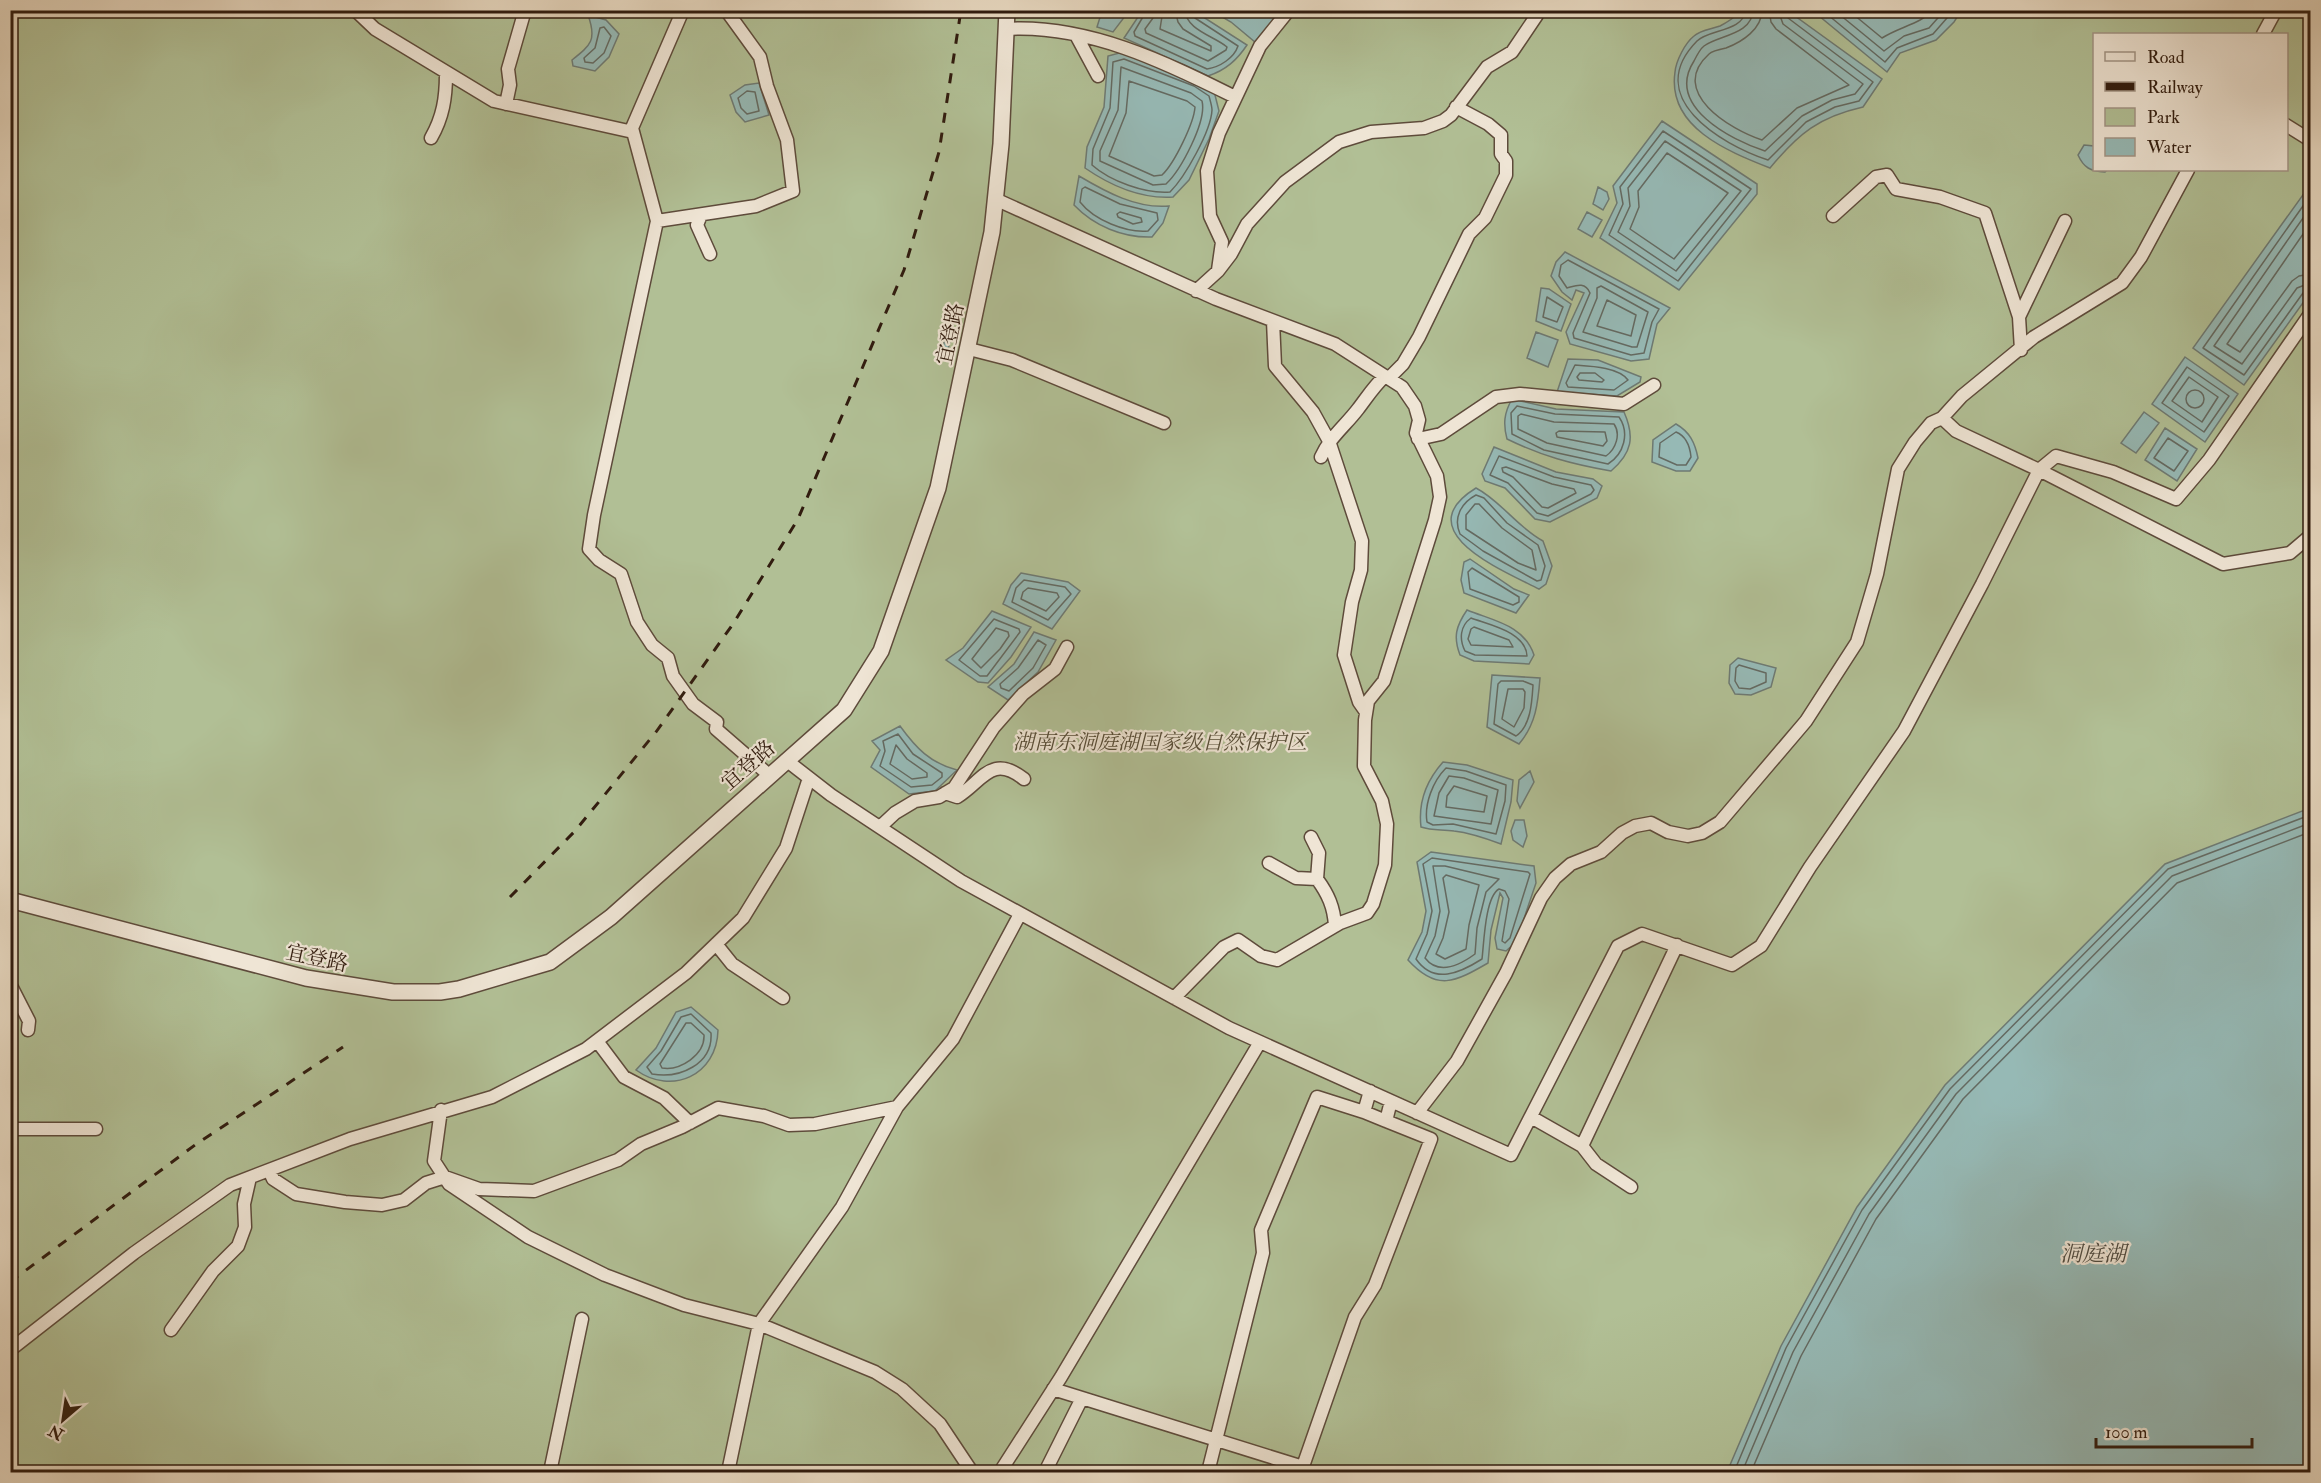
<svg xmlns="http://www.w3.org/2000/svg" width="2321" height="1483" font-family="'IM FELL Double Pica','Noto Serif SC',serif">
  <style>
    .green { fill: #b1bf95; stroke: #716e52; stroke-width: 1.5; fill-rule: evenodd }
    .water { fill: #96b9b5; stroke: #6e7a73; stroke-width: 1.5 }
    .lines { fill: none; stroke-linecap: round; stroke-linejoin: round }
    .shore { stroke: #646a62; stroke-width: 1.5 }
    .minor-casing { stroke: #5e4b3b; stroke-width: 15 }
    .tertiary-casing { stroke: #5e4b3b; stroke-width: 18 }
    .minor { stroke: #efe5d5; stroke-width: 12 }
    .tertiary { stroke: #efe5d5; stroke-width: 15 }
    .rail { stroke: #311c0f; stroke-width: 3; stroke-dasharray: 10 10; stroke-linecap: butt }
    .labels { text-anchor: middle; stroke-width: 4.5; stroke-linejoin: round; paint-order: stroke }
    .street-label { font-size: 21px; fill: #311c0f; stroke: #efe5d5 }
    .park-label { font-size: 21px; font-style: italic; fill: #574d37; stroke: #efe5d5 }
    .water-label { font-size: 22px; font-style: italic; fill: #4f4b41; stroke: #efe5d5 }
  </style>
  <rect width="100%" height="100%" fill="#e6d7bf"/>
  <filter id="stains"><feTurbulence type="fractalNoise" baseFrequency=".00333" numOctaves="4"/><feColorMatrix values="0 0 0 0 .2 0 0 0 0 .09 0 0 0 0 .02 0 0 0 .5 -.17"/></filter>
  <radialGradient id="worn" r=".72"><stop offset=".6" stop-color="#630" stop-opacity="0"/><stop offset="1" stop-color="#630" stop-opacity=".3"/></radialGradient>
  <path class="green" d="M10 11H2310V1472H11ZM2094 34H2286V170H2094Z"/>
  <path class="water" d="M1743 10 1788 11 1882 79 1863 107C1819 117 1799 133 1770 168 1727 151 1667 127 1675 72 1676 61 1685 43 1694 36 1700 30 1712 29 1720 26 1728 22 1736 16 1743 10Z
    M1102 11V10L1129 11 1113 32 1097 27Z
    M1142 11H1194L1247 45C1237 60 1226 70 1208 76L1124 38Z
    M1212 11H1283L1273 29 1255 42 1231 22Z
    M1813 11H1961L1954 22 1936 40 1900 53 1887 72Z
    M588 15 606 20 619 34 609 57 595 71 573 66 572 60C591 45 597 40 588 15Z
    M1123 52 1214 91 1219 111 1209 139 1189 180 1173 197C1142 199 1111 186 1085 168L1087 147 1104 107 1108 56Z
    M759 83 769 115 745 122 736 112 730 95 745 85Z
    M1662 121 1757 184V194L1679 290 1600 238 1617 203 1613 186Z
    M2084 145 2094 146V170H2107L2105 172C2090 171 2084 168 2078 155Z
    M1079 176C1106 192 1137 209 1169 206L1163 223 1152 237C1123 238 1094 226 1074 205Z
    M2310 185V293L2244 385 2193 348Z
    M1598 187 1607 192 1609 199 1603 210 1593 204Z
    M1587 212 1602 220 1592 237 1578 229Z
    M1565 252 1670 308 1657 324 1649 359 1631 361 1570 344 1566 332 1584 293 1576 290 1572 300 1562 292 1551 276 1556 262Z
    M1541 288 1549 289 1571 304 1561 331 1536 321Z
    M947 327H953L946 359 941 358Z
    M1536 332 1558 340 1548 367 1527 358Z
    M2185 357 2238 394 2205 442 2152 404Z
    M1568 359 1598 360 1641 377 1640 382 1617 396 1557 392Z
    M1512 399 1556 409 1624 412C1635 437 1632 453 1611 471 1571 464 1542 456 1507 439 1503 424 1504 413 1512 399Z
    M2144 412 2159 423 2136 453 2121 443Z
    M1676 424C1690 432 1695 443 1698 458L1690 471H1676L1652 462 1653 440Z
    M2165 428 2197 449 2177 481 2145 460Z
    M1494 447 1556 472 1593 479 1602 486 1597 498 1550 522 1535 519 1505 488 1485 481 1482 474Z
    M1476 488C1501 501 1517 527 1543 541L1552 566 1546 584 1539 589C1502 570 1406 531 1476 488Z
    M1470 559 1514 589 1529 595 1516 613 1464 593 1461 580 1464 562Z
    M1021 573 1068 582 1080 591 1052 629 1003 604 1011 585Z
    M1467 610C1494 621 1524 625 1534 655L1529 664 1474 661 1460 655C1453 637 1456 626 1467 610Z
    M992 611 1031 627 1011 657 988 683 978 682 946 660 963 648Z
    M1034 632 1056 640 1038 672 1008 700 988 687 1014 664Z
    M1738 658 1776 668 1771 687 1751 695 1735 694 1729 683 1730 665Z
    M1492 675 1540 678C1538 703 1536 724 1519 744L1487 727Z
    M900 726C916 748 930 763 957 770L935 791 909 794 871 767 880 750 872 741Z
    M1443 762 1467 765 1513 780 1511 802 1501 844C1485 838 1471 833 1454 831 1442 829 1433 831 1421 827 1418 802 1427 780 1443 762Z
    M1530 771 1534 782 1520 808 1517 801 1519 780Z
    M2310 808V1472H1727L1781 1346 1857 1207 1945 1085 2165 864Z
    M1515 820H1524L1527 836 1523 847 1513 840 1511 831Z
    M1431 852 1534 866 1536 883 1516 942 1506 951 1497 949 1495 938 1503 898 1500 893 1491 930 1488 963C1455 982 1437 992 1408 960L1422 932 1426 911 1417 862Z
    M691 1007 718 1030C717 1075 672 1096 636 1070L656 1048 676 1012Z"/>
  <g class="lines">
    <path class="shore" d="M1147 10 1134 32 1135 36 1207 69C1220 67 1234 58 1238 46L1195 18 1192 10
      M1154 10 1153 18 1145 29 1146 33 1208 61 1226 50 1227 47C1214 36 1186 30 1185 10
      M1163 10 1160 29 1211 51V46L1183 29 1178 22 1175 10
      M1746 10C1743 32 1709 29 1697 41 1642 97 1720 144 1768 160L1806 122 1835 107 1859 101 1873 82 1788 18 1785 10
      M1753 10C1752 35 1719 35 1704 46 1700 49 1696 57 1694 61 1665 106 1731 140 1765 151L1802 116 1832 100 1855 94 1863 84 1783 24 1778 10
      M1762 10C1762 29 1742 42 1726 48 1721 49 1712 51 1709 54 1667 92 1731 130 1762 140L1797 108 1849 85 1776 29 1771 22 1769 10
      M1822 10 1885 62 1897 48 1933 34 1954 10
      M1834 10 1884 51 1904 36 1929 28 1945 10
      M1848 10 1882 38C1899 27 1920 24 1934 10
      M604 27 611 36 604 53 593 63 585 62 584 58 595 48 600 28Z
      M1124 59 1194 86 1209 96C1210 100 1212 106 1212 110 1211 131 1185 177 1170 192 1145 194 1110 181 1092 165L1093 149 1110 108 1113 62Z
      M1121 67 1191 93 1202 101C1207 121 1181 170 1166 184L1153 185 1100 161V151L1118 110Z
      M1129 81 1187 101 1195 107C1194 123 1174 164 1162 175L1154 176 1109 156 1126 113Z
      M747 91 755 92 759 111 747 114 741 108 738 98Z
      M1663 131 1751 189 1678 281 1609 235 1623 204 1620 187Z
      M1665 141 1741 191 1676 271 1618 232 1630 206 1628 188Z
      M1667 153 1728 193 1674 259 1630 229 1639 207 1638 191Z
      M1085 187 1120 204 1157 213 1158 220 1148 231C1126 233 1094 220 1080 202L1082 189Z
      M2310 196 2203 348 2244 375 2303 293 2310 290
      M2310 208 2214 346 2242 364 2297 288 2310 283
      M1120 212 1141 218 1142 222 1133 224 1118 217 1117 214Z
      M2310 224 2227 344 2240 352 2292 281 2299 276 2310 274
      M1568 260 1659 309 1652 322 1644 353 1631 355 1574 338 1573 333 1590 293C1585 281 1575 286 1567 288L1559 276 1561 265Z
      M1601 286 1648 312 1637 347H1632L1583 332 1597 298V288Z
      M1547 297 1563 307 1557 322 1543 317Z
      M1607 300 1636 315 1631 336 1597 326Z
      M1575 365C1590 366 1619 367 1628 380L1614 390 1568 387 1566 383Z
      M2187 367 2229 396 2204 432 2162 403Z
      M1580 373H1595L1604 380 1602 382 1579 380 1577 377Z
      M2189 377 2218 397 2202 422 2172 401Z
      M2186 399a9 9 0 1 1 18 0a9 9 0 1 1-18 0Z
      M1517 406 1555 414 1619 417C1630 433 1624 454 1608 464L1544 450 1512 434 1511 413Z
      M1521 414 1554 422 1614 424C1621 434 1616 449 1606 456L1547 443 1518 429V416Z
      M1559 431 1605 432 1607 441 1603 446 1557 437 1556 433Z
      M1676 432C1686 436 1690 447 1691 457L1686 465H1677L1659 457 1660 443Z
      M2168 438 2188 451 2174 471 2154 458Z
      M1499 456 1554 477 1591 485 1594 490 1591 494 1548 516 1537 513 1508 483 1490 475Z
      M1506 467 1552 484 1574 489 1576 493 1548 508 1542 507 1513 477 1503 472 1502 468Z
      M1476 495 1484 498 1507 523 1538 545 1545 566 1541 580 1537 581 1483 551 1460 534C1453 518 1461 503 1476 495Z
      M1475 504H1479L1502 528 1532 550 1536 570 1518 563 1466 529V515Z
      M1472 568 1519 597V602L1513 605 1470 589 1468 572Z
      M1024 580 1065 587 1071 594 1048 620 1012 602 1016 588Z
      M1028 588 1057 593 1059 597 1046 611 1021 599 1023 592Z
      M1471 618C1490 625 1526 632 1527 656L1475 655 1465 651C1459 639 1460 626 1471 618Z
      M994 619 1019 629 1020 632 987 676H980L959 660Z
      M1474 627 1509 640 1513 647 1471 645 1468 639 1471 629Z
      M996 628 1008 632 1009 636 1000 649 981 668 972 659Z
      M1038 640 1046 645 1033 668 1009 691 1001 688 1000 684 1018 668Z
      M1739 665 1766 673V682L1750 689 1739 688 1735 681 1736 668Z
      M1523 681 1533 685C1532 701 1531 726 1516 736L1494 724 1498 684 1501 681Z
      M1508 689H1523L1525 692 1524 708 1514 727 1502 719Z
      M898 734 913 754 942 773V777L932 785 911 787 880 766 885 751 883 741Z
      M896 745 907 759 927 773V777L912 779 890 764Z
      M1446 768 1466 771 1506 785 1505 801 1496 834 1453 824 1433 825 1427 822C1424 804 1433 781 1446 768Z
      M1449 776 1464 778 1498 790 1491 824 1434 816 1439 793Z
      M1454 786 1487 796 1484 812 1446 807 1447 796Z
      M1432 858 1528 872 1530 874 1510 938 1505 943 1502 941 1509 899 1505 891 1499 889C1485 897 1484 943 1482 959 1460 973 1434 985 1416 959L1427 934 1432 911 1423 864Z
      M1433 866H1445L1499 879 1486 892 1477 928 1475 954C1460 965 1439 976 1425 958L1435 936 1440 911Z
      M1446 875 1479 885 1469 925 1466 949 1445 959 1436 954 1443 938 1449 912 1443 878Z
      M691 1014 711 1033C713 1064 680 1079 652 1074L647 1067 661 1051 681 1017Z
      M686 1023H691L704 1035C705 1055 680 1071 662 1068L660 1064Z
      M1734 1472 1786 1348 1862 1210 1950 1089 2168 869 2310 815
      M1742 1472 1793 1352 1869 1214 1956 1094 2172 876 2310 823
      M1751 1472 1801 1356 1876 1219 1963 1099 2177 883 2310 832"/>
    <defs>
      <path id="minor" d="M355 10 375 29 494 101 633 132
        M683 10 632 128 657 221 594 515 589 549 599 560 621 574 637 622 652 645 668 658 673 676 693 704 717 722 716 729 769 775
        M1006 29C1087 24 1165 62 1235 97
        M2263 34 2276 10
        M1077 37 1098 76
        M506 104 510 85 508 69 525 10
        M2286 125 2310 140
        M431 138C443 117 446 98 446 74
        M995 199 1216 299 1335 344 1402 387 1415 406 1419 420 1416 433 1437 476 1440 497 1435 520 1384 681 1368 701 1365 720 1364 766 1382 801 1387 824 1385 865 1373 904 1367 913 1340 923 1277 960 1261 956 1238 940 1224 947 1174 998
        M701 215 697 225 710 254
        M1833 216 1876 177 1887 175 1896 189 1940 197 1985 213 2019 317
        M657 221 756 206 793 191 787 140 767 86 760 57 726 10
        M1218 270 1222 242 1210 216 1207 171 1219 133 1260 46 1289 10
        M1196 291 1218 271 1231 254 1247 224 1285 182 1339 142 1371 132 1424 128 1443 121 1451 115 1487 67 1512 52 1537 15 1536 10
        M1273 321 1275 366 1313 412 1329 441 1362 541 1361 570 1352 602 1344 655 1359 702 1366 712
        M969 349 1012 360 1164 423
        M2021 350 2019 317 2065 221
        M1389 378 1403 364 1419 337 1469 234 1485 218 1506 175V161L1501 154V135L1488 124 1456 107
        M1942 418 1962 396 2034 337 2122 283 2141 257 2188 170
        M1418 439 1441 434 1496 397 1520 394 1624 404 1654 385
        M1321 457C1330 437 1345 426 1358 409 1368 396 1374 386 1385 376
        M786 760 831 795 961 881 1229 1028 1511 1155 1618 946 1642 934 1732 965 1761 946 1810 867 1904 731 1982 584 2039 470 2056 456 2113 472 2176 499 2209 460 2310 314
        M945 793 957 797C982 782 991 753 1024 779
        M880 827 895 813 915 801 939 797 954 788 994 727 1023 694 1055 669 1067 647
        M1311 837 1319 853 1317 879C1328 894 1334 907 1335 926
        M1269 863 1296 878 1317 879
        M716 944 732 964 783 998
        M10 984 29 1021 28 1030
        M597 1041 624 1077 664 1098 690 1123
        M441 1110 434 1161 449 1184 528 1237 605 1275 684 1305 759 1324 875 1372 902 1389 940 1424 972 1472
        M1364 1112 1386 1121
        M1417 1113 1457 1061 1506 973 1541 898 1555 878 1571 864 1601 852 1622 833 1635 826 1651 823 1668 832 1688 836 1702 833 1720 822 1806 721 1857 642 1877 574 1898 469 1915 442 1931 423 1942 418 1956 431 2039 470 2223 564 2290 553 2310 536
        M1531 1117 1582 1146 1677 945
        M10 1129H96
        M1582 1146 1596 1164 1631 1187
        M269 1170 273 1179 296 1194 345 1202 382 1205 404 1200 426 1183 445 1177 479 1189 534 1191 618 1160 641 1144 682 1127 718 1108 764 1116 789 1125 815 1124 897 1107
        M171 1330 213 1271 238 1246 245 1227 244 1204 249 1182
        M10 1350 134 1253 230 1185 350 1139 492 1097 586 1049 686 973 743 918 786 848 809 778
        M1053 1389 1303 1467
        M550 1472 582 1319
        M728 1472 759 1324 842 1207 897 1107 953 1039 1020 914
        M1000 1472 1061 1377 1260 1042
        M1045 1472 1082 1398
        M1208 1472 1263 1253 1261 1230 1317 1097 1364 1112 1370 1091
        M1301 1472 1355 1317 1375 1285 1431 1139 1386 1121 1391 1101"/>
      <path id="tertiary" d="M10 900 306 978 393 992H440L459 989 550 962 611 917 844 710 881 651 938 488 992 232 1001 144 1007 10"/>
    </defs>
    <use href="#minor" class="minor-casing"/>
    <use href="#tertiary" class="tertiary-casing"/>
    <use href="#minor" class="minor"/>
    <use href="#tertiary" class="tertiary"/>
    <path class="rail" d="M510 897 575 831 656 732 733 624 798 519 904 270 939 152 961 10
      M10 1282 195 1145 343 1047"/>
  </g>
  <g class="labels">
    <g class="street-label">
      <text transform="translate(950 334) rotate(-78)" y="7">宜登路</text>
      <text transform="translate(748 765) rotate(-41)" y="7">宜登路</text>
      <text transform="translate(317 958) rotate(12)" y="7">宜登路</text>
    </g>
    <g class="park-label">
      <text x="1160" y="749">湖南东洞庭湖国家级自然保护区</text>
    </g>
    <g class="water-label">
      <text x="2093" y="1261">洞庭湖</text>
    </g>
  </g>
  <rect width="2321" height="1483" fill="none" stroke="#e6d7bf" stroke-width="36"/>
  <rect x="12" y="12" width="2297" height="1459" fill="none" stroke="#311c0f" stroke-width="3"/>
  <rect x="18" y="18" width="2285" height="1447" fill="none" stroke="#311c0f" stroke-width="1.5"/>
  <rect x="2093" y="33" width="195" height="138" fill="#efe5d5" stroke="#a39586" stroke-width="1.5"/>
  <rect x="2105" y="52" width="30" height="9" fill="#efe5d5" stroke="#a39586" stroke-width="1.5"/>
  <text x="2147" y="63" font-size="18" fill="#311c0f">Road</text>
  <rect x="2105" y="82" width="30" height="9" fill="#311c0f" stroke="#a39586" stroke-width="1.5"/>
  <text x="2147" y="93" font-size="18" fill="#311c0f">Railway</text>
  <rect x="2105" y="108" width="30" height="18" fill="#b1bf95" stroke="#a39586" stroke-width="1.5"/>
  <text x="2147" y="123" font-size="18" fill="#311c0f">Park</text>
  <rect x="2105" y="138" width="30" height="18" fill="#96b9b5" stroke="#a39586" stroke-width="1.5"/>
  <text x="2147" y="153" font-size="18" fill="#311c0f">Water</text>
  <g transform="translate(63 1420) rotate(209)" stroke="#efe5d5" stroke-width="4.5" paint-order="stroke">
  <path d="M0-4.5L10 22L0 15L-10 22Z" fill="#311c0f"/>
  <text y="-9" font-size="16" font-weight="bold" text-anchor="middle" fill="#311c0f">N</text>
  </g>
  <path d="M2096 1438v9h156v-9" fill="none" stroke="#311c0f" stroke-width="3"/>
  <text x="2105" y="1438" font-size="18" fill="#311c0f" stroke="#efe5d5" stroke-width="4.5" paint-order="stroke">100 m</text>
  <rect width="100%" height="100%" filter="url(#stains)"/>
  <rect width="100%" height="100%" fill="url(#worn)"/>
</svg>
